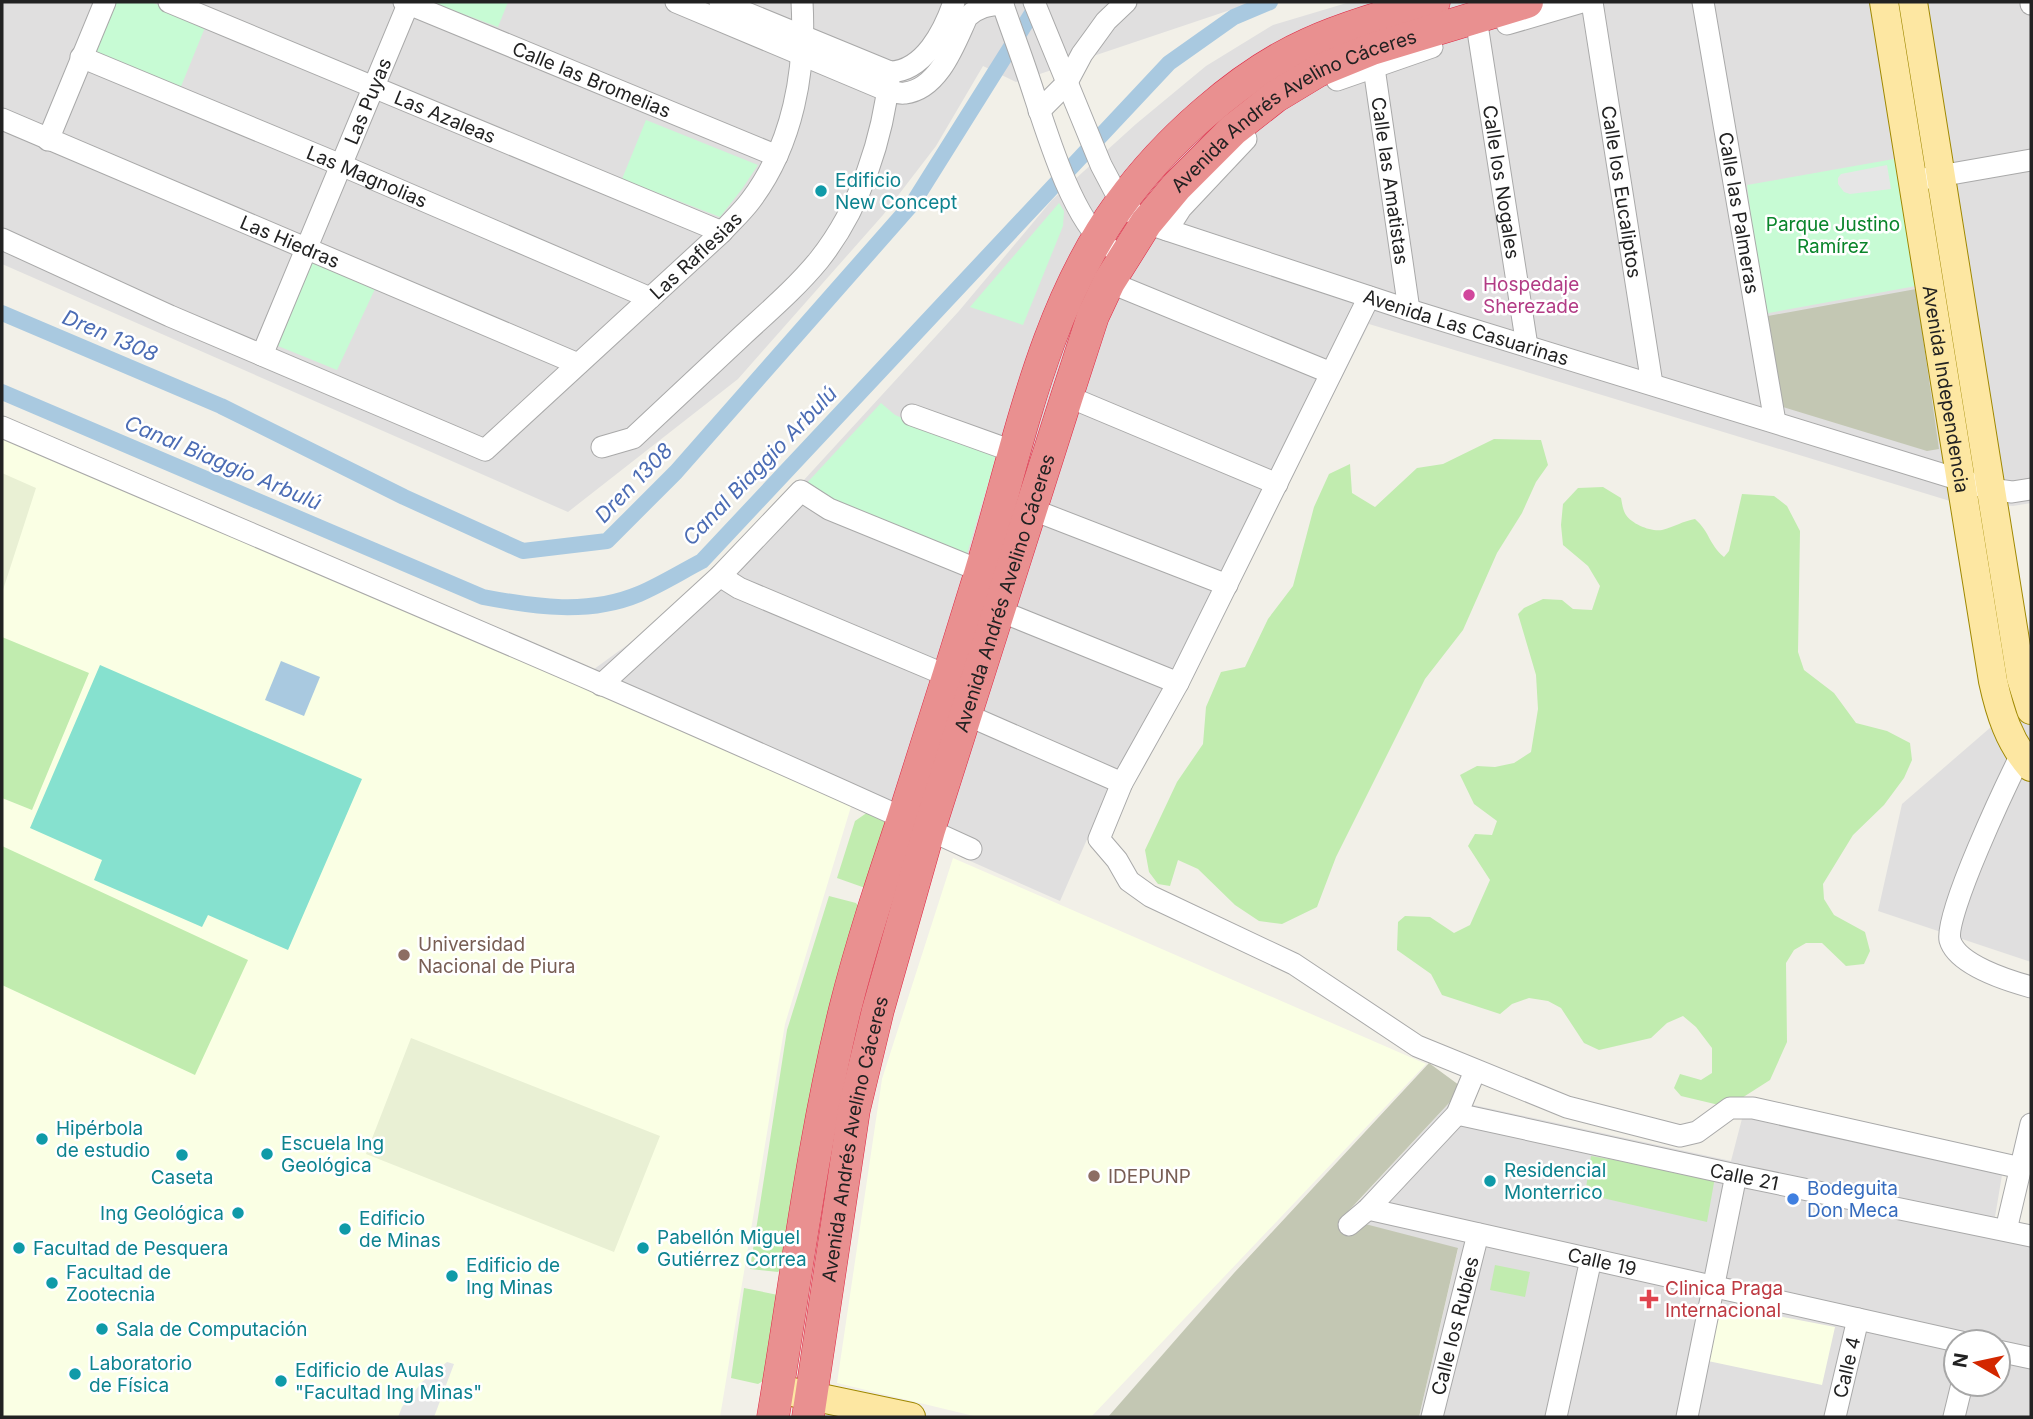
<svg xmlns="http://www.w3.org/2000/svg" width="2033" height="1419" font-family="Inter,sans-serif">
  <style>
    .residential { fill: #e0dfdf; fill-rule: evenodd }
    .education { fill: #faffe4 }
    .construction { fill: #c3c7b3 }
    .farmland { fill: #e9f0d4 }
    .grass { fill: #c1ecaf }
    .park { fill: #c7fbd4 }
    .pitch { fill: #86e1cf }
    .parking { fill: #e6e6e6 }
    .water { fill: #a9c9e0 }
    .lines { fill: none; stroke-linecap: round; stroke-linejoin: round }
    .canal { stroke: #a9c9e0; stroke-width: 16 }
    .minor-casing { stroke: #a9a9a9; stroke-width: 23 }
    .major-casing { stroke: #9f8800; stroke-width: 30 }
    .highway-casing { stroke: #de2744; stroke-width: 33 }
    .minor { stroke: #fff; stroke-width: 21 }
    .major { stroke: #fde7a2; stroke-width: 28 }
    .highway { stroke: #e99090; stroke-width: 32 }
    .culture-dot { fill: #0f9aa8; stroke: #fff; stroke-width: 2.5 }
    .hotel-dot { fill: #d1479c; stroke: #fff; stroke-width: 2.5 }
    .education-dot { fill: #8d6e63; stroke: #fff; stroke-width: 2.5 }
    .shop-dot { fill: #3f7fe0; stroke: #fff; stroke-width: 2.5 }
    .health-dot { fill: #e0444e; stroke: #fff; stroke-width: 2.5 }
    .labels { text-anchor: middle; stroke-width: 5; stroke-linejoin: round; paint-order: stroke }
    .street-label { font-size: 19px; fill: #222; stroke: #fff }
    .culture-label { font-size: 19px; fill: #0d838f; stroke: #fff; text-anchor: start }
    .park-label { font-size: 19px; fill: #0a852b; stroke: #fff }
    .hotel-label { font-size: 19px; fill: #b23c85; stroke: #fff; text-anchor: start }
    .education-label { font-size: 19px; fill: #785e54; stroke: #fff; text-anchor: start }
    .shop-label { font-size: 19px; fill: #366cbe; stroke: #fff; text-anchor: start }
    .health-label { font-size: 19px; fill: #be3a42; stroke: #fff; text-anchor: start }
    .water-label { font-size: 21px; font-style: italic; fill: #4b6cb4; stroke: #fff }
  </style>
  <rect width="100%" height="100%" fill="#f2f0e8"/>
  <path class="residential" d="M2 2H1254L1016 82 983 66 936 146 883 215 738 379 568 512 2 264Z
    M1350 2H2031V503L2013 506 1950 501 1369 324 1186 688 1106 796 1060 901 941 848 853 800 579 680 703 590 959 311 1052 200 1136 124 1206 66 1273 25Z
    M2031 719V962L1878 911 1902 804 1991 727Z
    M1463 1088 1469 1104 1731 1161 1744 1111 2004 1163 1995 1217 2031 1225V1417H1419L1458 1249 1342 1219ZM1956 1342H1998V1384H1956Z"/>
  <path class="education" d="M2 439 403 604 853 800 785 1024 720 1417H2Z
    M953 858 1426 1064 1091 1417H978L837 1383 882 1079Z
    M1720 1305 1835 1327 1822 1385 1708 1361Z"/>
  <path class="construction" d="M1916 289 1939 449 1927 451 1776 405 1768 316Z
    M1429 1063 1463 1088 1342 1218 1458 1248 1419 1417H1108L1234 1273Z"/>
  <path class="farmland" d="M2 473 36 488 2 593Z
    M411 1038 660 1136 614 1252 366 1154Z"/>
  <path class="grass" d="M1494 439 1541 440 1548 465 1536 482 1522 513 1497 553 1463 630 1425 679 1336 857 1317 907 1282 924 1259 921 1235 905 1198 869 1178 860 1170 886 1158 884 1149 872 1145 850 1177 782 1203 744 1206 707 1221 672 1245 667 1268 619 1293 586 1314 507 1329 474 1350 464 1352 493 1375 507 1417 468 1443 464Z
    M1603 487 1621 498C1622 503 1623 511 1626 515 1632 524 1651 532 1662 530 1674 527 1683 521 1695 519 1710 532 1708 543 1724 557L1729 551 1742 494 1774 496 1787 506 1800 531 1798 652 1804 670 1834 693 1856 723 1887 731 1910 743 1912 760 1904 778 1884 805 1853 835 1823 884 1824 899 1834 915 1865 932 1870 951 1864 964 1846 966 1822 943H1806L1794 950 1786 963 1787 1042 1770 1080 1734 1103 1719 1105 1681 1096 1674 1088 1680 1074 1701 1080 1712 1073V1048L1696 1027 1683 1016 1667 1023 1651 1038 1599 1050 1584 1043 1561 1008 1548 1001 1529 998 1512 1004 1500 1014 1442 995 1431 974 1397 950 1398 922 1405 916 1430 917 1454 933 1470 925 1490 880 1468 846 1475 834 1492 835 1497 821 1474 804 1460 775 1477 766 1495 767 1514 763 1531 752 1538 709 1536 675 1518 614 1524 608 1543 599 1562 600 1573 609 1592 610 1600 586 1588 566 1563 545 1561 525 1563 504 1578 488Z
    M2 637 89 673 32 810 2 798Z
    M868 812 891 823 868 889 837 878 855 821Z
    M2 846 248 960 195 1075 2 985Z
    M829 896 856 903 861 910 784 1265 778 1272 750 1269 787 1030Z
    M1591 1156 1715 1177 1707 1222 1585 1194Z
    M1495 1265 1530 1272 1525 1297 1490 1290Z
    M744 1288 778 1295 765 1380 758 1384 731 1378Z"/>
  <path class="park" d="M116 2H151L206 25 180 89 95 54Z
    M431 2H508L498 27Z
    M646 120 758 165 742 189 720 217 622 179Z
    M1894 159 1916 286 1763 314 1747 185Z
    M1059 203 1064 211 1063 226 1023 325 970 307Z
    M311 261 375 289 337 370 278 346Z
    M881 403 895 415 996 457 966 557 849 512 805 485Z"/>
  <path class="pitch" d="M100 665 362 779 288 950 208 915 202 927 94 880 102 860 30 828Z"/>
  <path class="parking" d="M1887 165 1891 189 1850 194 1844 192 1838 184V178L1841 174Z
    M447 1362 454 1364 434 1417H398L402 1407 422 1382Z"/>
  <path class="water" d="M281 661 320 677 304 716 265 700Z"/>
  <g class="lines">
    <path class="canal" d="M2 313 221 406 404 497 523 551 607 541 676 472 913 203 1039 2
      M2 392 483 597C535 607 589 615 639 594 660 585 681 572 702 561L1169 63 1234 17 1270 2"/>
    <defs>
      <g id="minor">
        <path id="s1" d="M169 2 722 232"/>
        <path id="s2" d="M404 2 777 156"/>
        <path d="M676 2 888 91C893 92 900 94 905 93 939 89 955 43 967 17 978 7 988 5 1003 4"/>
        <path d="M720 2 890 72C924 71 944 31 954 2"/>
        <path d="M1002 2C1010 26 1019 49 1027 73 1043 119 1069 216 1107 246"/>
        <path id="s3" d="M1034 2 1101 165 1121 203 1146 223 1409 310 1990 489 2012 492 2031 489"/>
        <path id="s4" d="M1592 2 1652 384"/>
        <path id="s5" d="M1703 2 1775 422"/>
        <path d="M2031 2V4"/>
        <path id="s6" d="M1476 18 1527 346"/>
        <path d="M1507 24 1582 2"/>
        <path id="s7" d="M1372 54 1409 310"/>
        <path id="s8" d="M81 57 341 165 650 298"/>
        <path d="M1337 80 1432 47"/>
        <path d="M1039 111 1066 84 1082 54 1093 39 1106 21 1126 2"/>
        <path id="s9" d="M2 119 578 364"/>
        <path d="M48 140 105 2"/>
        <path d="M1928 178 2031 160"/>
        <path d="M1167 230 1181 208 1246 139"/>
        <path id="s10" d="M2 239 170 316 485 450 722 232C732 221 743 211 751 200 793 144 806 71 802 2"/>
        <path d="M1109 282 1331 373"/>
        <path d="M1369 297 1178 683 1122 783 1099 839 1117 860 1129 881 1150 896 1294 964 1417 1046 1567 1107 1680 1136 1697 1132 1730 1108H1753L2021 1168"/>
        <path id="s11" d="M262 355 409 2"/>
        <path d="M1067 396 1277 484"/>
        <path d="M912 415 1015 452"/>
        <path d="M2 427C325 566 651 702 971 849"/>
        <path d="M602 447 633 438C669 404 706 370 743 335 769 311 796 288 819 260 861 207 883 138 890 72"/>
        <path d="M1031 509 1227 585"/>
        <path d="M720 576 739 588 948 676"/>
        <path d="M1000 611 1178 683"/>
        <path d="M601 685 720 576 801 491 829 509 981 571"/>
        <path d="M967 715 1122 783"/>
        <path d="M2021 755C2007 783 1944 915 1950 940 1957 965 2009 981 2031 987"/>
        <path id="s12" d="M1457 1114 1736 1175 2031 1236"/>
        <path id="s13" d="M1368 1209 1961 1342"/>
        <path d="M1349 1225 1368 1209 1457 1114 1475 1071"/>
        <path d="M2006 1230 2031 1124"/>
        <path d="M1998 1351 2031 1358"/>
        <path id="s14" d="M1432 1417 1478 1234"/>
        <path d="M1556 1417 1591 1259"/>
        <path d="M1687 1417 1736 1175"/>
        <path id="s15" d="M1835 1417 1858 1319"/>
        <path d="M1954 1417 1962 1384"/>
      </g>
      <g id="major">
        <path id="s16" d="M1884 2 1993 681C2000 713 2009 742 2031 767"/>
        <path d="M1913 2 2021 678 2031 710"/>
        <path d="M778 1389 911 1417"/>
      </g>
      <g id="highway">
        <path d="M773 1417C796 1281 812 1143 845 1009 861 945 882 882 903 819 929 737 955 656 980 574 1018 449 1042 311 1120 204 1165 142 1239 75 1308 44 1348 26 1392 14 1434 2"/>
        <path id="s17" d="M808 1417 854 1110 878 1010 929 830 1067 396 1093 316 1109 282 1146 223 1176 187 1233 130 1275 97 1318 71 1372 49 1527 2"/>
      </g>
    </defs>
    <use href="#minor" class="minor-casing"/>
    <use href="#major" class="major-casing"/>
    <use href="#highway" class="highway-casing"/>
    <use href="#minor" class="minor"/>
    <use href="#major" class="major"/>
    <use href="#highway" class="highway"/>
  </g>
  <g class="culture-dot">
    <circle cx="821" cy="191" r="7"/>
    <circle cx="42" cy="1139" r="7"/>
    <circle cx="267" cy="1154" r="7"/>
    <circle cx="182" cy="1155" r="7"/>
    <circle cx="1490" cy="1181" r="7"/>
    <circle cx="238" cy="1213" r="7"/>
    <circle cx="345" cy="1229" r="7"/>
    <circle cx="19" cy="1248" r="7"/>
    <circle cx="643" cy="1248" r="7"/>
    <circle cx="452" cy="1276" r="7"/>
    <circle cx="52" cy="1283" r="7"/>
    <circle cx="102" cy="1329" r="7"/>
    <circle cx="75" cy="1374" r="7"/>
    <circle cx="281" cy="1381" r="7"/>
  </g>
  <circle class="hotel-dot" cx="1469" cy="295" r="7"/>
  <g class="education-dot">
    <circle cx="404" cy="955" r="7"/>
    <circle cx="1094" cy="1176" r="7"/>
  </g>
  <circle class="shop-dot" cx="1793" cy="1199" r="7"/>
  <path class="health-dot" d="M1645.5 1288.5h7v7h7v7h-7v7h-7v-7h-7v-7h7z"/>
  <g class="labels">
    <g class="street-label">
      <text dy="7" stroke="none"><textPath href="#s2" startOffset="203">Calle las Bromelias</textPath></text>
      <text dy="7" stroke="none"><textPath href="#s11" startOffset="275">Las Puyas</textPath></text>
      <text dy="7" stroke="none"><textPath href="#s17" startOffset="1437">Avenida Andrés Avelino Cáceres</textPath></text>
      <text dy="7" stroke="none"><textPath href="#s1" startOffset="299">Las Azaleas</textPath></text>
      <text dy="7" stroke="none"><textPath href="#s8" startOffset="310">Las Magnolias</textPath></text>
      <text dy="7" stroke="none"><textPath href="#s7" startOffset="128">Calle las Amatistas</textPath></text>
      <text dy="7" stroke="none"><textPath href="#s6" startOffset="166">Calle los Nogales</textPath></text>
      <text dy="7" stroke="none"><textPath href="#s4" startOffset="192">Calle los Eucaliptos</textPath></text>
      <text dy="7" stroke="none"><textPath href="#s5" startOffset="214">Calle las Palmeras</textPath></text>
      <text dy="7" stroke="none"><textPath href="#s9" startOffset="313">Las Hiedras</textPath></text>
      <text dy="7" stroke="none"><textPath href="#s10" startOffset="814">Las Raflesias</textPath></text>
      <text dy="7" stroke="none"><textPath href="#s3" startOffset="588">Avenida Las Casuarinas</textPath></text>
      <text dy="7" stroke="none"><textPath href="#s16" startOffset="392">Avenida Independencia</textPath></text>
      <text dy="7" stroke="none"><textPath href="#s17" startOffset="849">Avenida Andrés Avelino Cáceres</textPath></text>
      <text dy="7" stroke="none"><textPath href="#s17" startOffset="282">Avenida Andrés Avelino Cáceres</textPath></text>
      <text dy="7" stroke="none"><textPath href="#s12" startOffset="294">Calle 21</textPath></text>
      <text dy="7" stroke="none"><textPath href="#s13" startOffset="240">Calle 19</textPath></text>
      <text dy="7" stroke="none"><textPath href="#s14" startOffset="94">Calle los Rubíes</textPath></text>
      <text dy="7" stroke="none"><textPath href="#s15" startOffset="51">Calle 4</textPath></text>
    </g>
    <g class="culture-label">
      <text x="835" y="187">Edificio<tspan x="835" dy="22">New Concept</tspan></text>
      <text x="56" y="1135">Hipérbola<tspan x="56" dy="22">de estudio</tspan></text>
      <text x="281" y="1150">Escuela Ing<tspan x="281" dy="22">Geológica</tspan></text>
      <text x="1504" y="1177">Residencial<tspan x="1504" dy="22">Monterrico</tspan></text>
      <text x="182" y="1184" text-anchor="middle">Caseta</text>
      <text x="224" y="1220" text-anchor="end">Ing Geológica</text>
      <text x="359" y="1225">Edificio<tspan x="359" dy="22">de Minas</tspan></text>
      <text x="657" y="1244">Pabellón Miguel<tspan x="657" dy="22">Gutiérrez Correa</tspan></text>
      <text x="33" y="1255">Facultad de Pesquera</text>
      <text x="466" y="1272">Edificio de<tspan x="466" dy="22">Ing Minas</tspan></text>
      <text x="66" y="1279">Facultad de<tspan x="66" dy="22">Zootecnia</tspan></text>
      <text x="116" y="1336">Sala de Computación</text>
      <text x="89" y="1370">Laboratorio<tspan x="89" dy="22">de Física</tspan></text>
      <text x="295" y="1377">Edificio de Aulas<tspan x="295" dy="22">"Facultad Ing Minas"</tspan></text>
    </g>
    <g class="park-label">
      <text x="1833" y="231">Parque Justino<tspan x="1833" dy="22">Ramírez</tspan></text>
    </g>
    <g class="hotel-label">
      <text x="1483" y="291">Hospedaje<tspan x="1483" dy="22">Sherezade</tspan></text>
    </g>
    <g class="education-label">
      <text x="418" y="951">Universidad<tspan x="418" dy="22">Nacional de Piura</tspan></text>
      <text x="1108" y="1183">IDEPUNP</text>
    </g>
    <g class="shop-label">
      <text x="1807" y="1195">Bodeguita<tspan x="1807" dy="22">Don Meca</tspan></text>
    </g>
    <g class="health-label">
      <text x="1665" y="1295">Clinica Praga<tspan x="1665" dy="22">Internacional</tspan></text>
    </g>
    <g class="water-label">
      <text transform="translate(110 336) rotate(23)" y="7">Dren 1308</text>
      <text transform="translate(223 463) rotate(23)" y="7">Canal Biaggio Arbulú</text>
      <text transform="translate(760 466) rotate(-46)" y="7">Canal Biaggio Arbulú</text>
      <text transform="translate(634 483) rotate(-46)" y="7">Dren 1308</text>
    </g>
  </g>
  <rect width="2033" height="1419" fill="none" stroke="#222222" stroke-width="7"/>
  <g transform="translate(1977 1363) rotate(279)"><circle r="33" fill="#ffffff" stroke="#a7a7a7" stroke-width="2"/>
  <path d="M0-5L12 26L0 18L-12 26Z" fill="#d32700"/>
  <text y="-10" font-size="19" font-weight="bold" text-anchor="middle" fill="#222222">N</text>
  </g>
</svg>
